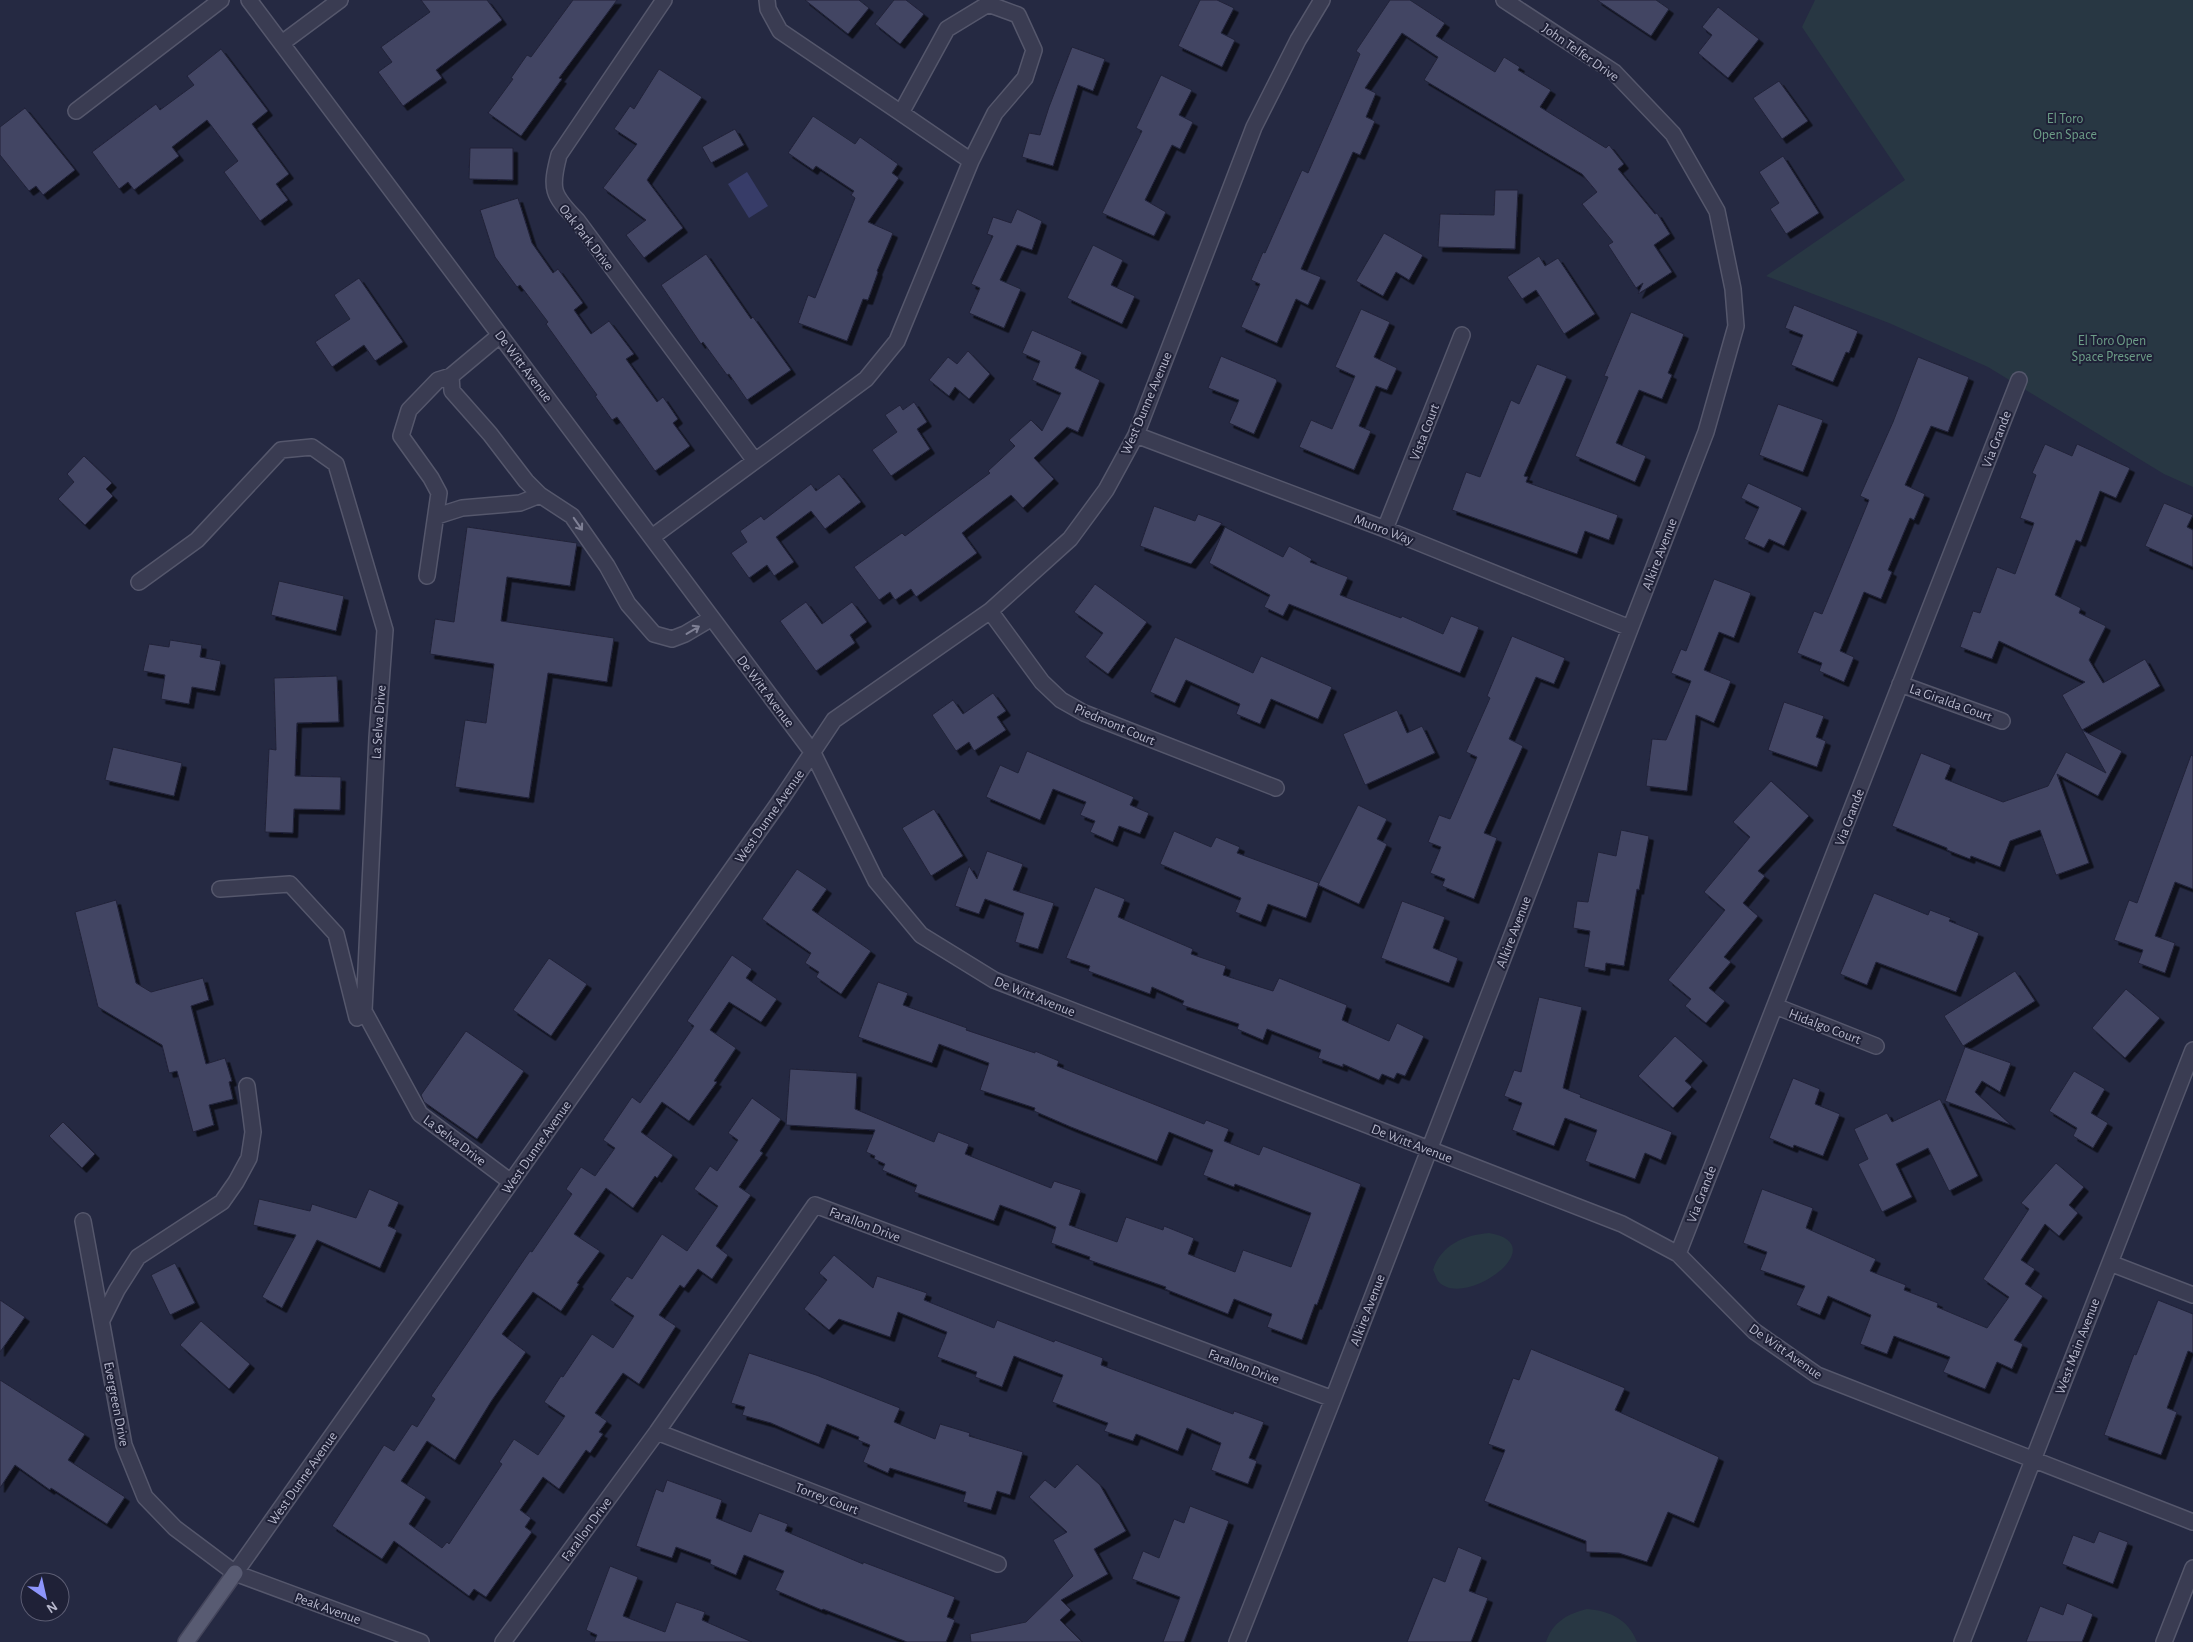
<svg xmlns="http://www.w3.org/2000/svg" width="2193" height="1642" font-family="'Alegreya Sans',sans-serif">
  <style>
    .green { fill: #283743 }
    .water { fill: #373c68 }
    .building { fill: #424563; stroke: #212339; filter: url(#shadow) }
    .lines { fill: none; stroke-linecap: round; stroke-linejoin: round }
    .minor-casing { stroke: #55576c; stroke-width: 18 }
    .major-casing { stroke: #44455b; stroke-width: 18 }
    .minor { stroke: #3a3c52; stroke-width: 15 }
    .major { stroke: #585b72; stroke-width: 15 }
    .oneway { stroke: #7f8095 }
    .labels { text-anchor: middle; stroke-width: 4; stroke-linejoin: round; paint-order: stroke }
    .street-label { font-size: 14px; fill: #b7b8cc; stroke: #1f2137 }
    .park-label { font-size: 14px; fill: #6d9e88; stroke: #1f2137 }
  </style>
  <defs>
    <filter id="shadow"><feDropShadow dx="4.5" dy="4.5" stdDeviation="0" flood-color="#0009"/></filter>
  </defs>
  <rect width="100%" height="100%" fill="#252942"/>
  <path class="green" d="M1815 0H2193V487L2164 474 1988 367 1889 323 1766 276 1905 180 1802 27Z
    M1489 1233C1556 1244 1463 1311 1438 1281 1436 1278 1435 1273 1433 1270 1441 1245 1464 1235 1489 1233Z
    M1587 1609C1610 1611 1628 1619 1637 1642H1546C1553 1622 1567 1614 1587 1609Z"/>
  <path class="water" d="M747 172 768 206 749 218 728 184Z"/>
  <path class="building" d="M421 0H487L502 20 436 70 442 78 403 106 378 72 392 62 381 47 430 12Z
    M573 0H617L559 78 562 79 521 136 488 113 513 79 511 78 527 55 531 57Z
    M805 0H859L869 8 848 34Z
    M894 0H906L924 14 900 44 875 24Z
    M1200 0H1217L1234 8 1221 33 1235 40 1222 67 1178 46Z
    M1390 0H1410L1445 23 1436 36 1495 72 1504 57 1520 67 1518 70 1551 90 1540 107 1606 148 1609 145 1624 164 1618 169 1655 214 1657 213 1670 234 1654 245 1672 272 1638 294 1643 283 1636 288 1608 245 1613 242 1582 204 1597 192 1582 174 1424 80 1438 57 1402 33 1365 88 1376 93 1366 117 1375 121 1360 155 1353 152 1301 269 1321 277 1308 305 1296 299 1277 343 1241 327 1260 284 1251 280 1263 252 1265 253 1302 170 1308 173 1360 54 1356 51Z
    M1597 0H1656L1669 9 1651 36Z
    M1718 7 1759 39 1728 78 1698 53 1712 35 1702 27Z
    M1072 47 1105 59 1093 91 1078 85 1053 166 1022 157 1029 133 1040 135 1049 107Z
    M221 49 268 111 252 124 289 174 276 184 288 200 260 221 224 172 238 161 207 120 172 147 179 156 134 190 128 182 119 189 92 152 156 104 160 110 194 85 187 76Z
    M659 69 702 97 647 180 683 228 644 258 626 235 646 220 603 188 637 144 614 129 630 106 634 109Z
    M1161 75 1192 90 1179 115 1193 122 1180 149 1172 145 1145 200 1166 212 1154 236 1102 213 1142 131 1136 128Z
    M1779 81 1808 121 1782 139 1753 98Z
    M25 108 75 170 43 195 36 186 29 191 0 155V127Z
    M813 116 855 144 860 137 898 164 892 173 899 178 868 222 893 233 877 271 878 272 868 300 863 299 847 341 798 323 808 295 815 298 855 198 851 195 854 191 816 166 813 170 788 153Z
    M735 129 744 145 711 163 702 147Z
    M470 148H513V180L469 179Z
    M1783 156 1819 213 1786 234 1770 209 1779 203 1759 172Z
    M1495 190H1518L1515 249 1438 247 1440 214 1494 215Z
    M518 198 532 243 553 273 558 269 583 303 574 310 591 334 609 321 634 354 626 359 657 402 663 397 678 419 673 423 690 446 655 471 617 417 612 420 595 396 597 395 546 324 548 322 520 285 517 287 495 257 480 210Z
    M1017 209 1042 221 1032 250 1017 245 1000 280 1021 289 1004 328 969 313 980 288 971 284 993 236 987 234 993 217 1011 223Z
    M1384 233 1423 255 1409 280 1396 272 1383 296 1356 281Z
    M1093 245 1123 260 1111 285 1135 296 1122 324 1067 298Z
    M706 254 751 319 753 317 791 370 747 400 729 374 727 375 703 342 701 344 661 285Z
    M1539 256 1545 266 1558 258 1595 314 1564 334 1536 290 1522 299 1507 277Z
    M359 278 403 342 375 361 364 345 332 367 315 342 350 319 334 295Z
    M1794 305 1858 331 1849 353 1846 352 1833 382 1791 365 1803 335 1785 328Z
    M1361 309 1390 322 1374 357 1397 368 1387 390 1376 386 1359 426 1371 431 1354 470 1299 447 1311 420 1332 429 1355 376 1335 367Z
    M1631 312 1684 334 1668 373 1672 375 1662 399 1639 390 1616 443 1646 456 1635 482 1575 456 1608 377 1604 376Z
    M1032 330 1082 352 1075 368 1100 380 1078 432 1067 427 1034 458 1054 479 1023 508 1011 495 962 533 977 553 916 597 911 589 895 600 890 592 879 600 854 567 902 533 905 536 990 473 988 471 1015 446 1009 440 1031 420 1042 431 1061 393 1032 380 1040 361 1022 353Z
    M968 351 990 374 969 399 955 387 949 396 929 380 948 357 957 364Z
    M1221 356 1276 379 1277 381 1254 434 1229 423 1239 400 1208 388Z
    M1918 357 1969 377 1948 432 1931 426 1905 485 1925 494 1914 520 1910 518 1888 570 1892 572 1881 599 1864 592 1840 651 1854 657 1844 682 1819 671 1822 663 1797 653 1814 611 1822 614 1869 500 1860 496 1893 422Z
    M1537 364 1567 376 1524 476 1528 477 1526 482 1618 515 1609 540 1585 531 1577 554 1452 510 1466 472 1480 477 1511 400 1519 404Z
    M914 402 927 422 917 429 930 449 891 476 872 450 897 432 885 415 900 405 903 410Z
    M1778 404 1823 420 1803 472 1759 455Z
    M2045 444 2072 456 2077 444 2130 468 2116 498 2100 491 2081 542 2076 540 2055 595 2081 608 2079 613 2106 626 2089 660 2103 683 2145 659 2160 686 2082 730 2062 695 2085 682 1999 641 1992 659 1960 647 1973 611 1980 613 1997 567 2015 574 2034 523 2020 518 2036 475 2032 473Z
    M84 456 112 483 106 489 113 496 85 525 58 499 74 482 67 474Z
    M839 474 861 502 825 529 811 511 776 537 794 562 774 576 767 565 749 578 731 553 747 542 740 531 761 516 764 520 811 484 816 491Z
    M1748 483 1802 508 1784 546 1769 539 1764 548 1744 539 1759 507 1741 498Z
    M2164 503 2193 515 2187 527 2193 530V567L2145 546Z
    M1154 506 1195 521 1198 514 1222 523 1191 564 1140 546Z
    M467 527 577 543 570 586 507 577 501 621 614 638 607 682 548 673 529 798 455 787 465 720 486 723 494 664 430 654 435 619 454 622Z
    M1225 527 1283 557 1289 546 1312 559 1310 562 1348 577 1340 595 1401 618 1402 616 1443 634 1451 616 1479 627 1460 673 1289 604 1283 616 1264 607 1270 595 1209 563Z
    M1714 579 1751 593 1734 638 1719 632 1704 670 1731 681 1714 723 1696 715 1687 791 1646 786 1652 739 1666 740 1691 681 1671 673 1681 649 1686 651Z
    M279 581 344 596 336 631 271 615Z
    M1095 584 1147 622 1108 674 1085 657 1103 633 1074 612Z
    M806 602 822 624 852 602 867 622 850 635 855 643 816 671 780 621Z
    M1512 636 1565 658 1554 684 1536 677 1509 739 1523 746 1484 833 1497 838 1474 899 1442 886 1445 879 1430 873 1441 847 1428 842 1439 815 1450 819 1477 757 1466 752 1490 698 1487 696Z
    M1175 637 1253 673 1261 656 1332 687 1318 719 1271 699 1260 724 1236 714 1240 704 1186 680 1175 703 1150 692Z
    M170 640 202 645 200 657 221 661 215 691 192 687 189 704 161 699 165 675 143 671 149 644 169 647Z
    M337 676 339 722 297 723 295 776 341 777 340 810 294 809 293 833 265 832 269 749 276 750 274 678Z
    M993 693 1006 711 997 717 1006 730 974 751 969 742 956 751 932 715 953 700 963 714Z
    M1784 702 1824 716 1816 737 1826 741 1817 767 1768 750Z
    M1397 710 1407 733 1422 726 1435 753 1365 785 1343 734Z
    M2082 730 2122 751 2098 796 2057 774 2089 863 2056 875 2040 830 2010 841 2000 867 1971 856 1970 859 1947 850V848L1892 826 1921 753 1951 765 1945 779 2003 802 2048 786 2066 752 2106 773Z
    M113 747 182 763 174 796 105 780Z
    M1027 751 1134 797 1130 805 1149 813 1140 834 1119 826 1113 842 1090 832 1095 821 1080 815 1086 802 1053 789 1040 820 986 797 1000 765 1018 773Z
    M2191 755 2193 756V889L2175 882 2155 936 2175 943 2165 973 2138 963 2143 950 2114 940 2129 900 2137 903Z
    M1771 781 1809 816 1758 871 1765 876 1743 903 1758 916 1724 957 1731 962 1709 988 1725 1001 1706 1023 1685 1006 1691 999 1668 980 1725 910 1704 892 1750 837 1733 822Z
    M1358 805 1387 819 1377 839 1387 844 1359 904 1318 885Z
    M934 809 963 856 931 876 902 828Z
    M1621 830 1649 836 1639 890 1637 889 1624 966 1606 963 1605 971 1584 967 1590 931 1573 928 1577 901 1588 902 1598 852 1616 856Z
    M1174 831 1211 847 1216 837 1240 847 1237 853 1319 883 1306 918 1268 904 1261 922 1235 912 1241 898 1160 864Z
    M987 851 1023 864 1013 890 1054 903 1038 949 1015 942 1024 913 985 899 979 914 955 906 969 866 977 879Z
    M797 869 827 889 812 910 871 951 841 994 816 977 819 972 805 963 811 953 762 919Z
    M1095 887 1125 899 1118 917 1193 949 1191 954 1226 966 1223 975 1273 991 1279 978 1347 1005 1342 1020 1389 1041 1397 1023 1424 1036 1405 1076 1397 1073 1394 1079 1382 1074 1379 1080 1343 1064V1067L1318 1058 1321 1050 1267 1029 1263 1040 1237 1029 1239 1024 1182 1005 1184 1001 1152 987 1150 994 1088 971 1090 966 1066 958Z
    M1874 893 1928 915 1930 910 1951 918 1949 921 1979 933 1956 992 1876 962 1867 985 1840 974Z
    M116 900 136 983 151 992 203 978 209 1000 191 1006 206 1064 225 1058 232 1081 229 1082 233 1099 209 1105 214 1125 193 1132 177 1071 169 1073 162 1045 98 1007 75 912Z
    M1402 901 1445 917 1433 948 1458 958 1449 983 1381 958Z
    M732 955 752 969 746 978 777 999 761 1022 729 1002 710 1030 736 1048 714 1081 717 1082 689 1121 662 1102 641 1132 673 1155 657 1178 655 1176 633 1208 606 1188 574 1234 600 1251 577 1283 579 1284 561 1311 533 1292 502 1334 526 1352 492 1400 455 1460 427 1441 401 1481 426 1497 409 1524 442 1548 447 1542 449 1544 502 1464 499 1462 514 1439 538 1455 565 1416 544 1402 561 1376 563 1377 592 1334 613 1348 634 1316 610 1300 627 1276 632 1279 662 1234 687 1251 718 1206 694 1189 710 1166 717 1171 738 1140 728 1133 752 1098 781 1119 760 1151 763 1153 739 1187 751 1195 716 1246 728 1255 712 1279 698 1269 684 1288 680 1285 659 1315 676 1326 639 1384 623 1373 595 1413 607 1421 599 1432 603 1434 590 1453 586 1450 559 1489 543 1477 520 1510 531 1518 525 1527 532 1532 486 1597 474 1589 469 1596 394 1541 382 1559 332 1526 384 1445 394 1451 412 1424 417 1427 435 1399 431 1396 530 1251 532 1252 572 1194 566 1189 581 1167 595 1176 615 1148 603 1140 632 1097 640 1103 675 1054 694 1026 687 1021Z
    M549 958 587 984 551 1036 513 1010Z
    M2015 971 2035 1001 1963 1046 1944 1016Z
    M878 982 908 993 903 1005 967 1028 966 1030 1035 1053V1051L1059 1061 1057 1066 1204 1124 1206 1120 1229 1129 1224 1141 1259 1155 1263 1146 1361 1184 1317 1305 1315 1304 1302 1340 1267 1327 1272 1314 1234 1299 1228 1314 1165 1289 1166 1287 1089 1260 1090 1257 1051 1243 1056 1227 1040 1220 1000 1205 994 1221 914 1192 917 1185 882 1170 885 1164 874 1159 875 1156 866 1152 875 1130 786 1125 790 1069 857 1073 855 1109 934 1142 938 1132 969 1144 965 1154 1051 1188 1054 1181 1081 1190 1069 1225 1117 1242 1126 1217 1163 1230 1164 1226 1194 1238 1188 1254 1235 1272 1243 1250 1291 1267 1311 1213 1235 1184 1234 1187 1203 1175 1213 1150 1169 1132 1157 1161 1071 1127 1034 1111 1035 1108 980 1090 989 1063 939 1044 932 1063 858 1037Z
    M2126 989 2160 1018 2125 1058 2092 1028Z
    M1539 997 1582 1007 1563 1088 1581 1095 1580 1097 1672 1132 1661 1160 1645 1153 1635 1179 1585 1161 1597 1130 1565 1118 1554 1146 1512 1130 1522 1103 1504 1096 1514 1070 1521 1072Z
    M466 1031 524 1071 477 1139 424 1102 421 1095Z
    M1675 1036 1703 1061 1685 1081 1692 1087 1673 1108 1638 1076Z
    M1965 1047 2011 1063 2000 1092 1982 1081 1975 1092 2011 1125 1945 1101Z
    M2074 1071 2105 1089 2091 1113 2108 1123 2093 1148 2073 1136 2077 1128 2049 1111Z
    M1793 1078 1820 1089 1815 1104 1840 1114 1823 1156 1794 1145 1793 1148 1769 1138Z
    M1940 1099 1978 1176 1949 1191 1928 1148 1896 1164 1912 1197 1882 1212 1858 1164 1868 1159 1854 1129 1887 1113 1892 1122Z
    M63 1122 95 1154 82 1168 49 1136Z
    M2056 1163 2084 1187 2069 1205 2078 1213 2059 1236 2045 1224 2021 1260 2035 1269 2025 1284 2043 1296 2014 1340 2023 1344 2012 1369 1997 1362 1985 1389 1943 1372 1950 1357 1894 1336 1887 1354 1860 1344 1871 1315 1828 1296 1820 1315 1796 1305 1805 1286 1760 1270 1767 1252 1743 1243 1762 1189 1813 1208 1806 1228 1876 1259 1870 1271 1906 1285 1904 1290 1938 1303 1937 1307 1987 1328 2009 1297 1983 1279 2029 1209 2021 1203Z
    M369 1189 399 1202 388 1226 397 1230 380 1268 317 1240 282 1308 262 1297 296 1235 253 1225 259 1199 310 1211 312 1204 356 1218Z
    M834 1255 873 1288 877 1276 927 1293 924 1300 994 1328 997 1320 1054 1342 1055 1340 1103 1358 1101 1365 1233 1414 1234 1411 1264 1422 1249 1458 1257 1461 1248 1484 1211 1470 1221 1443 1187 1428 1178 1451 1136 1434 1133 1441 1104 1431 1108 1423 1052 1402 1063 1375 1014 1356 1002 1387 975 1377 977 1372 937 1357 947 1332 898 1312 890 1337 839 1319 829 1330 804 1309 827 1280 819 1273Z
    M175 1263 195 1303 170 1315 151 1275Z
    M0 1300 25 1317 0 1352Z
    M2158 1300 2193 1314V1353L2188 1351 2167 1408 2177 1412 2161 1455 2104 1435 2134 1354 2136 1355Z
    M201 1321 250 1364 229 1389 180 1345Z
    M1531 1349 1625 1388 1615 1410 1719 1457 1694 1523 1668 1512 1647 1562 1619 1553 1586 1552V1541L1484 1501 1505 1450 1488 1444 1513 1378 1519 1380Z
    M749 1353 816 1375 900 1408 894 1422 935 1439 940 1424 970 1433 969 1436 1023 1452 1010 1495 997 1491 991 1510 963 1502 966 1492 890 1468 888 1473 863 1462 870 1445 858 1440 859 1437 827 1424 819 1444 771 1423 742 1415 745 1407 731 1403Z
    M0 1380 85 1434 68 1460 125 1497 107 1524 51 1488 50 1490 15 1465 0 1488Z
    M1077 1464 1100 1485 1126 1531 1094 1549 1108 1574 1061 1600 1071 1610 1060 1620 1082 1642H971L970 1634 1026 1622 1073 1576 1053 1540 1067 1532 1029 1497 1045 1480 1055 1488Z
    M667 1480 722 1500 716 1518 751 1532 759 1513 788 1524 785 1531 863 1564V1562L955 1597 947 1617 955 1620 946 1642H907L823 1609 822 1610 775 1590 784 1571 744 1555 736 1575 710 1564 711 1560 676 1547 672 1558 636 1546 656 1489 663 1492Z
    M1190 1506 1229 1521 1184 1642H1163L1180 1597 1132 1579 1143 1551 1159 1558 1174 1519 1184 1523Z
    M2099 1531 2128 1542 2113 1584 2062 1564 2073 1535 2094 1543Z
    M1458 1547 1482 1557 1469 1591 1488 1598 1471 1642H1407L1433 1577 1445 1582Z
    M610 1566 638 1577 623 1616 665 1632 676 1602 705 1612 702 1620 752 1642H594L597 1635 586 1630Z
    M2067 1603 2093 1614 2082 1642H2026L2040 1606 2063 1615Z"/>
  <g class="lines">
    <defs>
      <path id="minor" d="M249 0 813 753 876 881 921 935 994 980 1622 1224 1678 1254 1754 1331 1817 1375 2193 1522
        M664 0 559 155C550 189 552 195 577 220L755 461 866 379 897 341 971 161 995 113 1025 78 1034 50 1018 15 988 4 947 29 901 113 780 31 768 9 767 0
        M282 43 340 0
        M76 111 221 0
        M901 113 971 161
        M500 335 451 376 452 391 490 434 526 481 540 495 572 516 607 566 628 604 654 634 672 639 685 634 712 618
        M1136 435 1385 529 1630 628
        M437 516 462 508 520 503 540 495
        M1385 529 1462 335
        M652 537 755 461
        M427 576 439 493 431 478 401 436 409 410 438 380 451 376
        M139 582 197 540 281 450 312 447 336 464 385 630 377 738 364 1011 420 1114 511 1182
        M990 611 1042 682 1061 700 1084 713 1276 788
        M1900 684 2002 721
        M220 889 290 884 336 934 357 1018
        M1775 1006 1876 1046
        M83 1221 124 1445 145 1497 175 1528 235 1573 421 1642
        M1678 1254 2019 380
        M2110 1263 2193 1295
        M102 1320 117 1290 138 1257 222 1202 236 1182 249 1158 253 1132 247 1086
        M657 1432 998 1564
        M235 1573 780 801 834 720 990 611 1070 539 1106 490 1136 435 1254 127 1298 40 1322 0
        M503 1642 657 1432 815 1205 1333 1399
        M1237 1642 1333 1399 1706 432 1736 326 1733 289 1717 211 1673 134 1614 72 1504 0
        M1962 1642 2193 1050
        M2164 1642 2193 1568"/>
      <path id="major" d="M186 1642 235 1573"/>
    </defs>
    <use href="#minor" class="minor-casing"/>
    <use href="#major" class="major-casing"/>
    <use href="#minor" class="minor"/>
    <use href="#major" class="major"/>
  </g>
  <defs><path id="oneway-shaft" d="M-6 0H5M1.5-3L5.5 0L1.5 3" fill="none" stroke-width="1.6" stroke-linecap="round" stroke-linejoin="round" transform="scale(1.25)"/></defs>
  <g class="oneway">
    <use href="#oneway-shaft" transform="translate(578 524) rotate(55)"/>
    <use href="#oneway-shaft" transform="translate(693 630) rotate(-31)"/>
  </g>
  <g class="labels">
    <g class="street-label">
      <text transform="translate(1581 52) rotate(35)" y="5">John Telfer Drive</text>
      <text transform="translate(587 237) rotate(52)" y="5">Oak Park Drive</text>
      <text transform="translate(524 366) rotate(53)" y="5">De Witt Avenue</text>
      <text transform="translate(1146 403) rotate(-67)" y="5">West Dunne Avenue</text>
      <text transform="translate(1424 432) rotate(-69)" y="5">Vista Court</text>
      <text transform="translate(1996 439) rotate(-69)" y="5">Via Grande</text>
      <text transform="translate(1384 529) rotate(21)" y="5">Munro Way</text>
      <text transform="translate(1659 554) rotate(-69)" y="5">Alkire Avenue</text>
      <text transform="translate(766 691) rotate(53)" y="5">De Witt Avenue</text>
      <text transform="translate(1951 702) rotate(20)" y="5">La Giralda Court</text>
      <text transform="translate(378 722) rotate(-86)" y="5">La Selva Drive</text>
      <text transform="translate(1115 724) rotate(23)" y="5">Piedmont Court</text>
      <text transform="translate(769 816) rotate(-55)" y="5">West Dunne Avenue</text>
      <text transform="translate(1849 817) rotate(-69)" y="5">Via Grande</text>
      <text transform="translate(1513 932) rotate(-69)" y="5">Alkire Avenue</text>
      <text transform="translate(1035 996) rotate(22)" y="5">De Witt Avenue</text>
      <text transform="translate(1825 1026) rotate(21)" y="5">Hidalgo Court</text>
      <text transform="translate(455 1140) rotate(37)" y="5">La Selva Drive</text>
      <text transform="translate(1412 1143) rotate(21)" y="5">De Witt Avenue</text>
      <text transform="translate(536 1147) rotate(-55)" y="5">West Dunne Avenue</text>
      <text transform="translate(1701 1194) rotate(-69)" y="5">Via Grande</text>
      <text transform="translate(865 1224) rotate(21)" y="5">Farallon Drive</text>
      <text transform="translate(1367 1310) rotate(-69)" y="5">Alkire Avenue</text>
      <text transform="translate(2077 1346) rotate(-69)" y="5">West Main Avenue</text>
      <text transform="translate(1786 1351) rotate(35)" y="5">De Witt Avenue</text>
      <text transform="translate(1244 1366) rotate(21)" y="5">Farallon Drive</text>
      <text transform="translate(117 1404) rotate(79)" y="5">Evergreen Drive</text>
      <text transform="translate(302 1478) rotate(-55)" y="5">West Dunne Avenue</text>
      <text transform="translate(827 1498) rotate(21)" y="5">Torrey Court</text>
      <text transform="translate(586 1529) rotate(-54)" y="5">Farallon Drive</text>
      <text transform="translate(328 1608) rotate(20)" y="5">Peak Avenue</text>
    </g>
    <g class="park-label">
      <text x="2065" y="123">El Toro<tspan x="2065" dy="16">Open Space</tspan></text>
      <text x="2112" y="345">El Toro Open<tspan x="2112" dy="16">Space Preserve</tspan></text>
    </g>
  </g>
  <g transform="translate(45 1597) rotate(146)"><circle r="24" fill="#1f2137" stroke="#5c5d73"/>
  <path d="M0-4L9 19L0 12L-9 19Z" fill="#8d95fb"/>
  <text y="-8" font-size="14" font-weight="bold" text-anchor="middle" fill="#b7b8cc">N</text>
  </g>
</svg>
